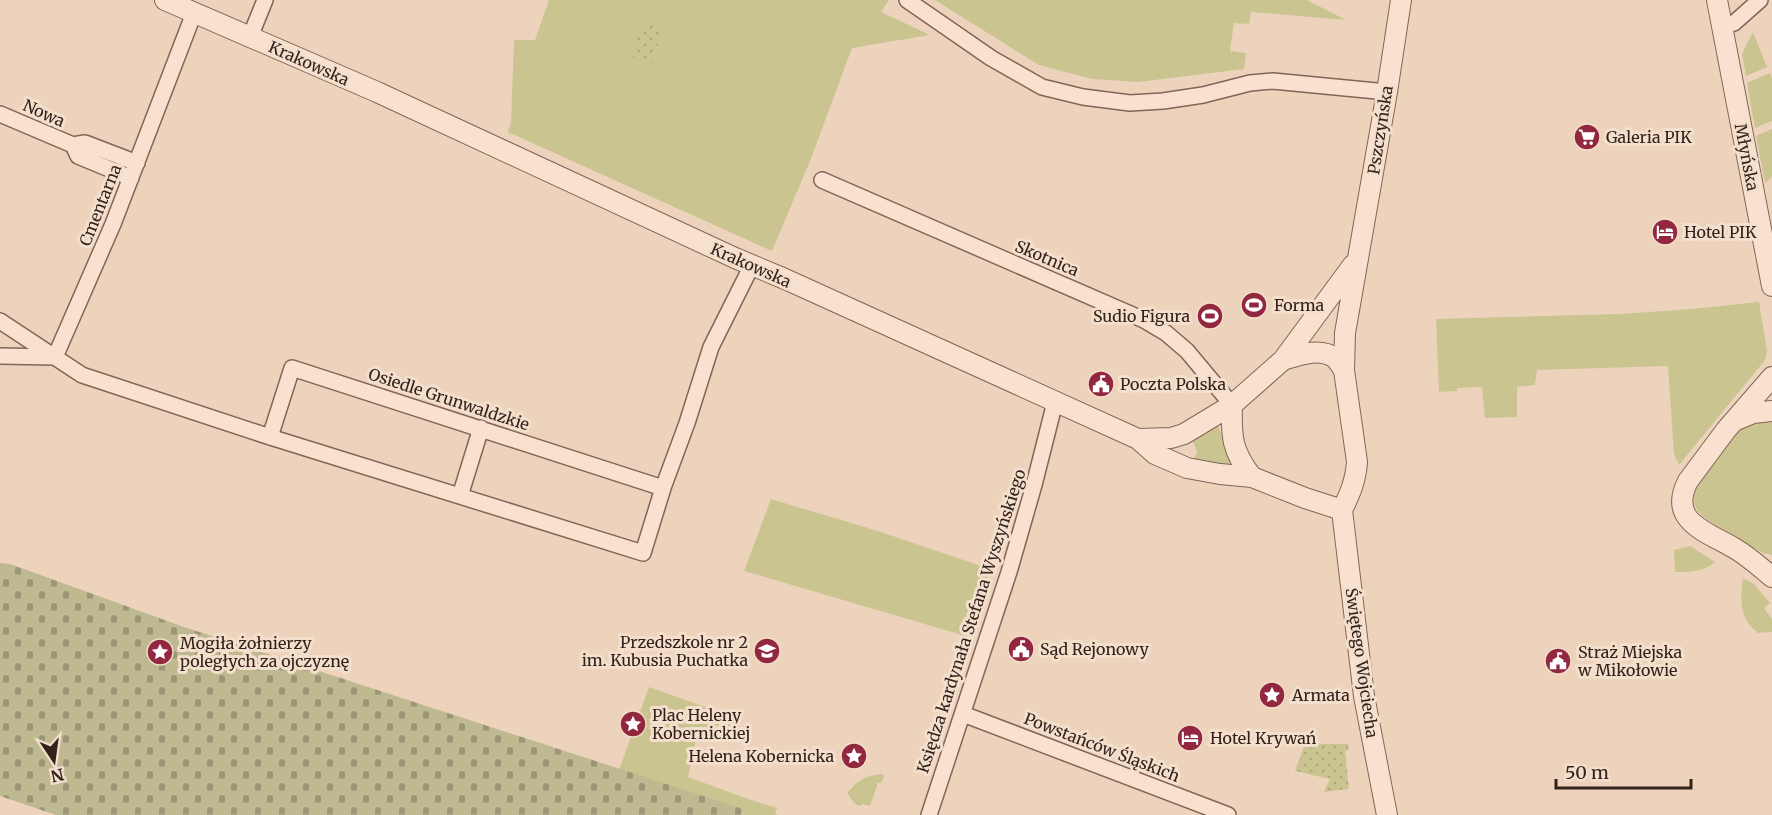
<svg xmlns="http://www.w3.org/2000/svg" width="1772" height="815" font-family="Merriweather,serif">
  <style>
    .green { fill: #cac491 }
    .cemetery { fill: url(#cemetery-stones) }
    .park { fill: url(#park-dots) }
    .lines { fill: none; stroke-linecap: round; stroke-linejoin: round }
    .minor-casing { stroke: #846456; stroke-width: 18 }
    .tertiary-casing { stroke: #846456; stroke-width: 22 }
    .minor { stroke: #f8e2cf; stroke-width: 15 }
    .tertiary { stroke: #f8e2cf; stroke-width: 20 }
    .labels { text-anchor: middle; stroke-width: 6; stroke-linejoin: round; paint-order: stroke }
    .street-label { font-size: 16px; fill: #33211b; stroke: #f4dfcc }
    .poi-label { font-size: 16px; fill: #33211b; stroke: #f4dfcc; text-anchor: start }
  </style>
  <defs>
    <pattern id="cemetery-stones" width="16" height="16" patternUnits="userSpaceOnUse" patternTransform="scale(1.5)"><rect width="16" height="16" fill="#beb991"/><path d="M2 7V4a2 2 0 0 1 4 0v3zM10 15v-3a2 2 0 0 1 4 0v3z" fill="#9b9676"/></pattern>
    <pattern id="park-dots" width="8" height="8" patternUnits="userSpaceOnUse" patternTransform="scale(1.5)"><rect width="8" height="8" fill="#cac491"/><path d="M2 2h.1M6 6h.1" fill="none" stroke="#aea87c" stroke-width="1.8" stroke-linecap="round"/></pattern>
  </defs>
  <rect width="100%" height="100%" fill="#edd3bc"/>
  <path class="green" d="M549 0H889L881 12 930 35 852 48 810 161 772 251 508 132 511 122 514 40H535Z
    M935 0H1307L1346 20 1251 12 1249 24 1234 23 1230 51 1246 53 1244 69 1138 82 1092 79 1039 65Z
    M1753 32 1767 67 1746 76 1742 54Z
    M1770 73 1772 78V121L1755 128 1747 83Z
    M1772 129V177L1765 183 1756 136Z
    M1759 302 1767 351 1765 360 1679 465 1674 454 1668 366 1537 370 1535 385 1517 387V417L1485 418 1482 387 1457 388V391L1439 392 1436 319 1620 314 1692 309Z
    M1772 419V555L1763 553 1754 548C1741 540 1704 521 1697 510 1691 501 1693 492 1697 482L1743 423Z
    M1217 423 1233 463 1222 465 1194 460 1197 451 1192 439Z
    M771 499 878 531 990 569 969 637 744 571Z
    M1690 546 1715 562C1703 572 1690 572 1675 572L1674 550Z
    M1743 578 1754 584 1770 603 1764 608 1772 619V632L1758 633C1739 618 1740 600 1743 578Z
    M649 687 733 717 738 728C720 722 712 725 697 736L688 777 748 799 777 808 775 814 779 815H741L742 809 619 770Z
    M882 774 884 776 881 783H878L870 806 862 804 860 806 855 804 847 793C859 780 864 776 882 774Z"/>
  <path class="cemetery" d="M0 563 10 564 184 627 743 809 741 815H56L0 796Z"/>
  <path class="park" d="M642 21 662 28 652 63 631 56Z
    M1307 739 1322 744H1348L1349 750 1345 751 1349 789 1324 792 1330 779 1295 771Z"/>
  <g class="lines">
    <defs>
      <path id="minor" d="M907 0 991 58 1042 87 1083 97 1130 103 1163 101 1203 95 1250 83 1273 81 1387 92
        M1722 27 1734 23 1760 0
        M250 37 265 0
        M0 114 73 145 85 143 137 163
        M73 145 78 156 131 178
        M822 180 1144 320 1166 333 1187 351 1232 405
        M0 321 82 375 270 437 643 553 663 488 687 423 711 347 752 265
        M0 356 55 357
        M55 357 113 224 194 13
        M270 437 292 368 663 488
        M460 496 481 428
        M963 714 1228 815
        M929 815 1009 572 1034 485 1055 402"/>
      <path id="tertiary" d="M165 0 377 92 735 258 785 279 1138 439 1155 454 1187 468 1220 474 1252 477 1305 498 1342 510
        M1717 0 1772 286
        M1283 360C1299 355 1320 347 1335 358 1338 361 1341 366 1344 370
        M1772 377 1726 430 1688 481C1667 521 1707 532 1734 548 1748 556 1760 567 1772 577
        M1232 405C1231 437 1232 451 1252 477
        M1736 420 1753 413 1772 411
        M1138 439 1171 438 1184 434 1232 405 1283 360 1353 265
        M1342 510C1350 494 1356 480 1357 462L1344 370 1345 333 1387 92 1401 0
        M1342 510 1364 696 1387 815"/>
    </defs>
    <use href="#minor" class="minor-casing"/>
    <use href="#tertiary" class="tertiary-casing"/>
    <use href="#minor" class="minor"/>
    <use href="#tertiary" class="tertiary"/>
  </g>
  <defs>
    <symbol id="supermarket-disc" viewBox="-11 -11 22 22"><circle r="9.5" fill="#922740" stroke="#f4dfcc"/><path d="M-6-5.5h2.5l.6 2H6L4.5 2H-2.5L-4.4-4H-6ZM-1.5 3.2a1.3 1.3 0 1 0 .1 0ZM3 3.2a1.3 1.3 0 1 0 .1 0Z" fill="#fff"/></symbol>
    <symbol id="hotel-disc" viewBox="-11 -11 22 22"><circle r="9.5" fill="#922740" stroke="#f4dfcc"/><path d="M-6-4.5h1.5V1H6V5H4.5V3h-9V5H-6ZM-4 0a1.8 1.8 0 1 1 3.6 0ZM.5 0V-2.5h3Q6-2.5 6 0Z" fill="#fff"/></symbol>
    <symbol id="stadium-disc" viewBox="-11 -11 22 22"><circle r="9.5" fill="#922740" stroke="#f4dfcc"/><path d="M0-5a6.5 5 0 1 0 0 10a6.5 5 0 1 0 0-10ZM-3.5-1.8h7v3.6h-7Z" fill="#fff"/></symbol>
    <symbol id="civic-disc" viewBox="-11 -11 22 22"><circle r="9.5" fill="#922740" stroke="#f4dfcc"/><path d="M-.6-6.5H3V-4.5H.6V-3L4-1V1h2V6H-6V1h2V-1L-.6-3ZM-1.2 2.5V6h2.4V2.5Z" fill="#fff"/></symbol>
    <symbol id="school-disc" viewBox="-11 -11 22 22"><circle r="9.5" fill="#922740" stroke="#f4dfcc"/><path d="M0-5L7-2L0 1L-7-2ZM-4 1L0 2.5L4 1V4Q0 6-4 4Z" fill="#fff"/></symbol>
    <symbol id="sight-disc" viewBox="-11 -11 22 22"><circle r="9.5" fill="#922740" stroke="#f4dfcc"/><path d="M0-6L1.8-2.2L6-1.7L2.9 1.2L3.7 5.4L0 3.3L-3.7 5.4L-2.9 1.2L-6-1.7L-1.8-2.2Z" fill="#fff"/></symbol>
  </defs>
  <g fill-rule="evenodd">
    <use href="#supermarket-disc" x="1572" y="122" width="30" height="30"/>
    <use href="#hotel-disc" x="1650" y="217" width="30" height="30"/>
    <use href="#stadium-disc" x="1239" y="290" width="30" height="30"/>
    <use href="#stadium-disc" x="1195" y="301" width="30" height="30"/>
    <use href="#civic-disc" x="1086" y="369" width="30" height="30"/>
    <use href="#civic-disc" x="1006" y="634" width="30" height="30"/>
    <use href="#school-disc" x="752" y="636" width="30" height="30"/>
    <use href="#sight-disc" x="145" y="637" width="30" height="30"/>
    <use href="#civic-disc" x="1543" y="646" width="30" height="30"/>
    <use href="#sight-disc" x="1257" y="680" width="30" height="30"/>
    <use href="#sight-disc" x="618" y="709" width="30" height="30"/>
    <use href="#hotel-disc" x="1175" y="723" width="30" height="30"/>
    <use href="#sight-disc" x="839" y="741" width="30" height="30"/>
  </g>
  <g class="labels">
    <g class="street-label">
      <text transform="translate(309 63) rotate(24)" y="6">Krakowska</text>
      <text transform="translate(44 113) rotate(24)" y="6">Nowa</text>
      <text transform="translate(1380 130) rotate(-81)" y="6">Pszczyńska</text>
      <text transform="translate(1747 157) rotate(79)" y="6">Młyńska</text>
      <text transform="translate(100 205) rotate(-68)" y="6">Cmentarna</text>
      <text transform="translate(1047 258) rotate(23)" y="6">Skotnica</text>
      <text transform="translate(751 265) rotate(24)" y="6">Krakowska</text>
      <text transform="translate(449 399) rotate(18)" y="6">Osiedle Grunwaldzkie</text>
      <text transform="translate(971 621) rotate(-72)" y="6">Księdza kardynała Stefana Wyszyńskiego</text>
      <text transform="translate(1362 663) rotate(82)" y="6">Świętego Wojciecha</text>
      <text transform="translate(1102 747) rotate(21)" y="6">Powstańców Śląskich</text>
    </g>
    <g class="poi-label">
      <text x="1606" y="143">Galeria PIK</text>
      <text x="1684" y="238">Hotel PIK</text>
      <text x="1274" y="311">Forma</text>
      <text x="1190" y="322" text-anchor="end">Sudio Figura</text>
      <text x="1120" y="390">Poczta Polska</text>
      <text x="748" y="648" text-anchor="end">Przedszkole nr 2<tspan x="748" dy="18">im. Kubusia Puchatka</tspan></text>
      <text x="180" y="649">Mogiła żołnierzy<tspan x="180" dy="18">poległych za ojczyznę</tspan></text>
      <text x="1040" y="655">Sąd Rejonowy</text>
      <text x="1578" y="658">Straż Miejska<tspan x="1578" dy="18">w Mikołowie</tspan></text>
      <text x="1292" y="701">Armata</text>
      <text x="652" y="721">Plac Heleny<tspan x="652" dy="18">Kobernickiej</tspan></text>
      <text x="1210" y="744">Hotel Krywań</text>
      <text x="834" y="762" text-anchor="end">Helena Kobernicka</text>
    </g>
  </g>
  <g transform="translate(54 761) rotate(167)" stroke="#f4dfcc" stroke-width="4.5" paint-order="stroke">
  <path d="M0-4.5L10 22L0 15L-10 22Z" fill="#33211b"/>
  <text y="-9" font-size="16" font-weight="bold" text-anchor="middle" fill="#33211b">N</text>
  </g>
  <path d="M1556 779v9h135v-9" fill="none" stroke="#33211b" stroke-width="3"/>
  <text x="1565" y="779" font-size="18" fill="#33211b" stroke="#f4dfcc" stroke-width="4.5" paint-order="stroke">50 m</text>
</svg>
